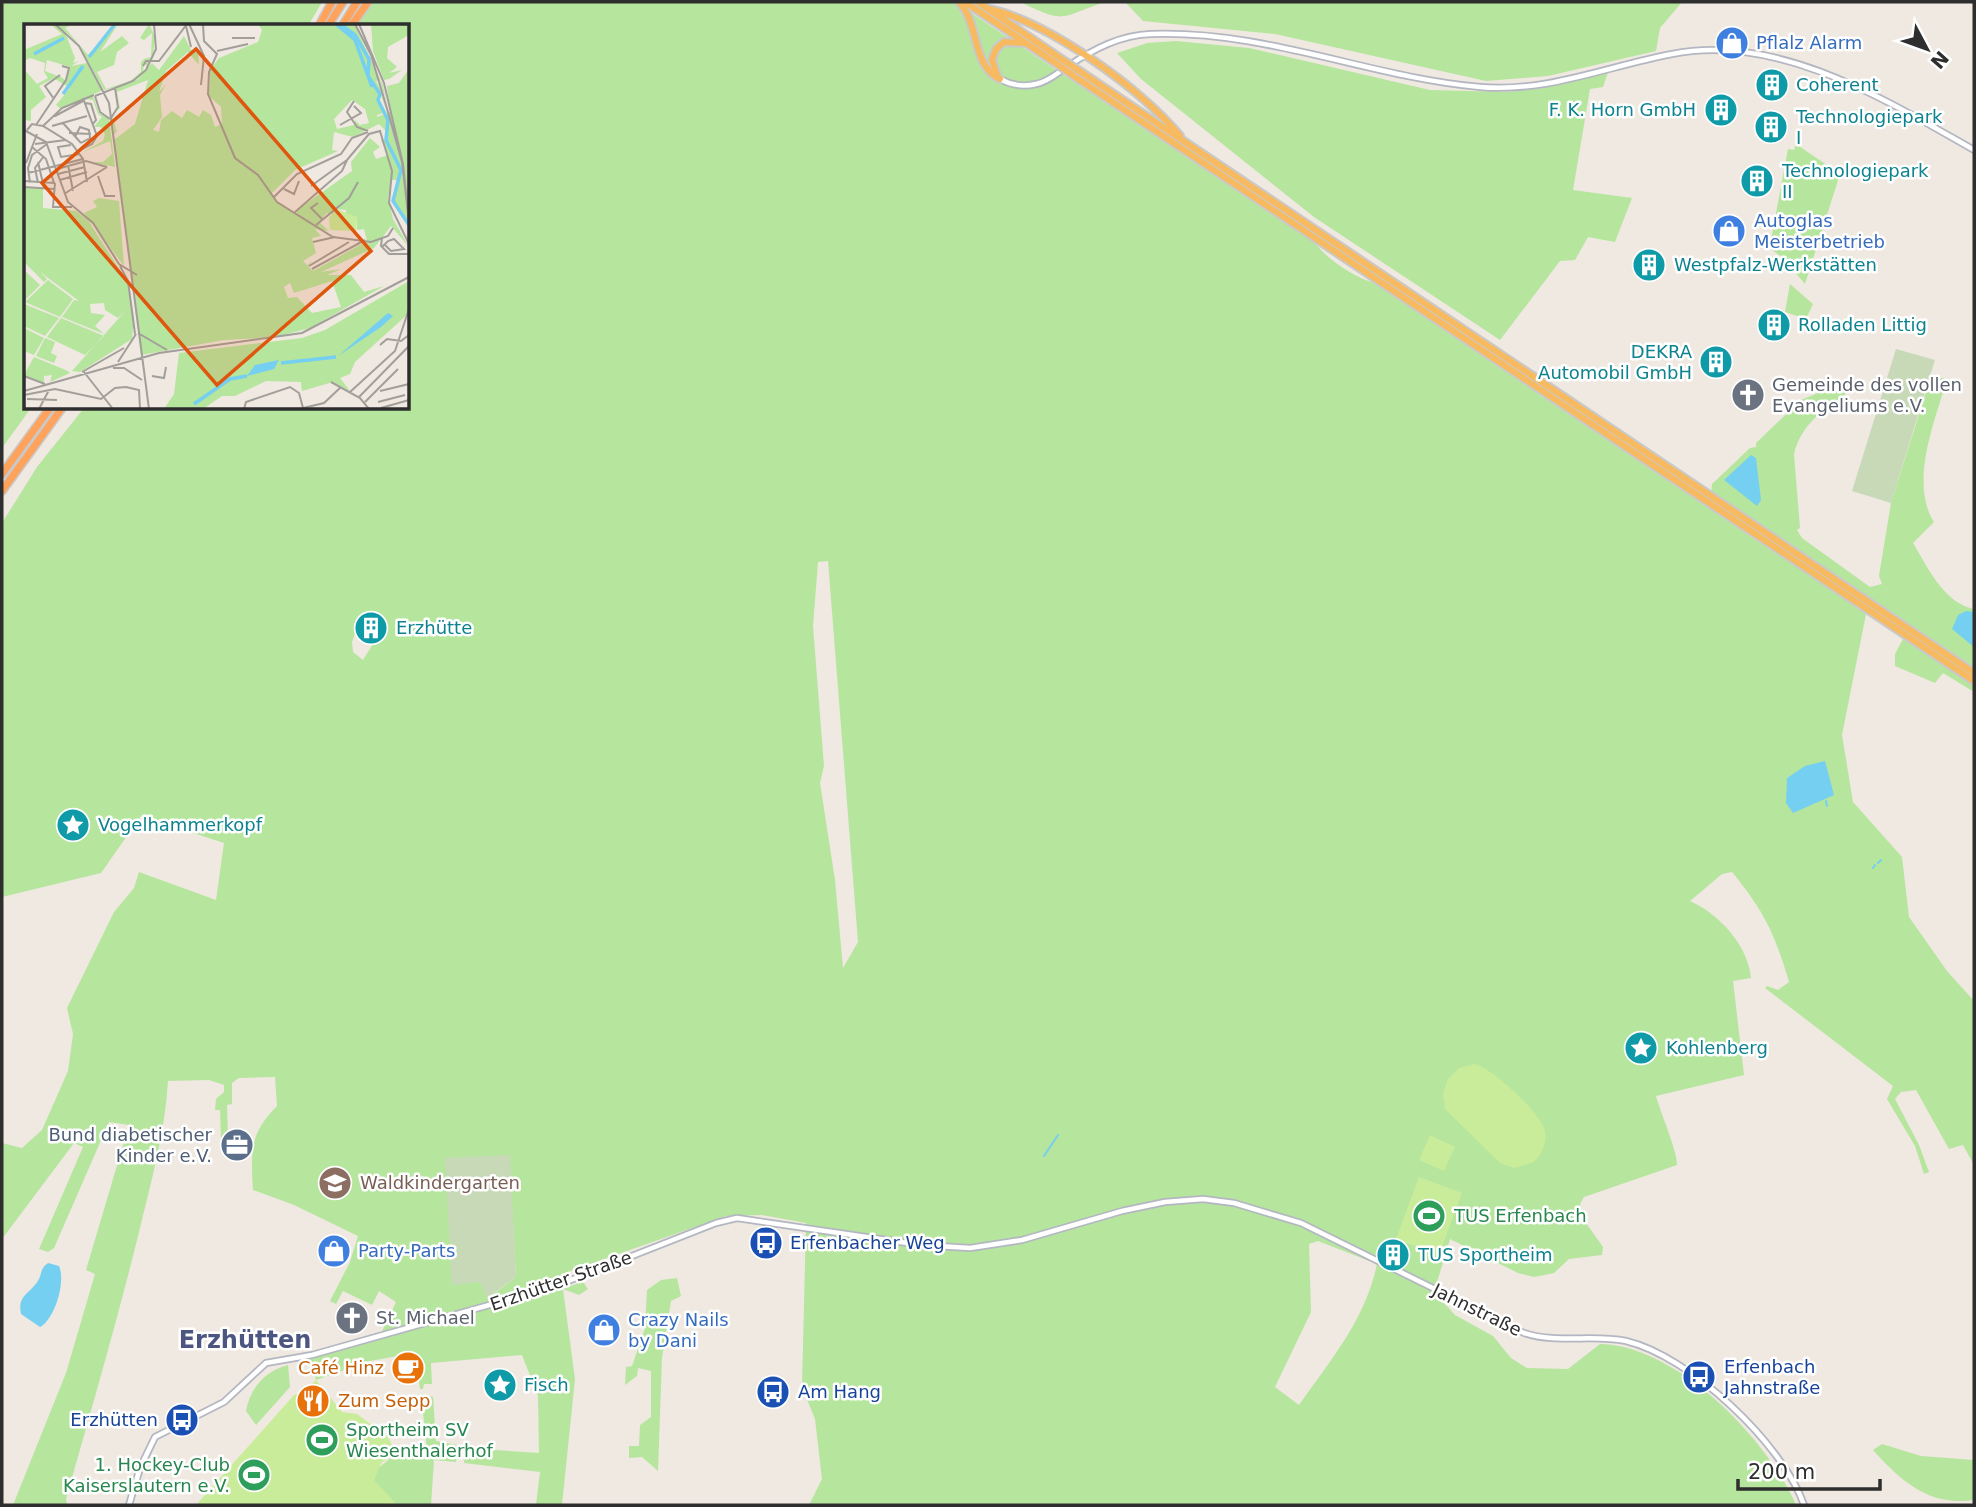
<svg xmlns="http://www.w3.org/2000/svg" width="1976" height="1507" font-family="'DejaVu Sans',sans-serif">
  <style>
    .green { fill: #b6e59e; fill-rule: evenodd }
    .cemetery { fill: #c8d9b8 }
    .pitch { fill: #c9ec9a }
    .water { fill: #75cff0 }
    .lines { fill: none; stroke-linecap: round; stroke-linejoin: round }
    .stream { stroke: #75cff0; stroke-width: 2 }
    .tertiary-casing { stroke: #b4b7c1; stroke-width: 8 }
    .trunk-casing { stroke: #c9c9c9; stroke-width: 10 }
    .motorway-casing { stroke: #c9c9c9; stroke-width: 10 }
    .tertiary { stroke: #fff; stroke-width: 4.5 }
    .trunk { stroke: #f8ba60; stroke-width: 6 }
    .motorway { stroke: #ffa35c; stroke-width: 7 }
    .trunk-bridge-casing { stroke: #c9c9c9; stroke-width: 10; stroke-linecap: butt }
    .trunk-bridge { stroke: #f8ba60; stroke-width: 6 }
    .labels { text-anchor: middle; stroke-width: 5; stroke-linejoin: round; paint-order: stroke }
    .shop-label { font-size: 18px; fill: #366cbe; stroke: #fff; text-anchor: start }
    .culture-label { font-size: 18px; fill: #0d838f; stroke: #fff; text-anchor: start }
    .worship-label { font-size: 18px; fill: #5b616d; stroke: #fff; text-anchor: start }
    .service-label { font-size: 18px; fill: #4e5e75; stroke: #fff; text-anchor: end }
    .education-label { font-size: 18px; fill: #785e54; stroke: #fff; text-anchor: start }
    .leisure-label { font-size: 18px; fill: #27864d; stroke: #fff; text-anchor: start }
    .transit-label { font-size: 18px; fill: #164399; stroke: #fff; text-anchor: start }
    .street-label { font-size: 18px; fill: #2e2e2e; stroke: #fff }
    .food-label { font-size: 18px; fill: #c56008; stroke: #fff; text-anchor: end }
    .district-label { font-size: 24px; font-weight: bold; fill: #4d5680; stroke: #fff }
    .inset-river { fill: none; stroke: #75cff0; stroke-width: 3.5 }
    .inset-road { fill: none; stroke: #a29e99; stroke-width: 2 }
    .view { fill: #df570e; fill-opacity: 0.15; stroke: #df570e; stroke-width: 3.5 }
    .inset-edge { fill: none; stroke: #2e2e2e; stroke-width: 3.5 }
  </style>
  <rect width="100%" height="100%" fill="#efe9e1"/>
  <path class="green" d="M2 2H322L308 26H26V408H31L2 448Z
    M372 2H955L1316 244C1327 259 1354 277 1372 282L1866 614 1842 735 1853 802 1902 857 1909 917 1947 971 1974 1001V1165L1963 1145 1949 1149 1916 1090 1901 1092 1895 1099 1919 1145 1929 1172 1924 1174 1915 1146 1887 1099 1893 1086 1765 988 1767 986 1778 990 1789 982C1775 934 1764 911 1732 872L1722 874 1690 901C1719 914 1748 945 1751 978L1733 981 1744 1075 1656 1096C1661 1115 1677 1149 1677 1165L1584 1197 1580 1204 1586 1223 1603 1247 1602 1255 1569 1259 1554 1273 1534 1277 1518 1273 1450 1239 1434 1292 1455 1315 1493 1336 1511 1358 1527 1368 1568 1369 1600 1344C1676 1345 1768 1439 1796 1505H809L822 1479 815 1419 802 1387 806 1223 762 1215 726 1216 562 1274 564 1288 583 1282 588 1289 579 1295 563 1289 575 1379 562 1505H536L540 1472 464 1463 465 1448 539 1453 538 1396 522 1355 431 1363 432 1384H424L423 1389H420L415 1353 370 1361 316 1380 309 1359 378 1340 396 1302 379 1291 372 1305 343 1291 336 1304 330 1301 350 1262 358 1236 294 1205 253 1190C251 1152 249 1134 277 1106L275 1077 239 1078 232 1083V1104L227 1105 228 1139H221L220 1110H215L216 1099 224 1092V1085L209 1080 168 1081C165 1133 151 1182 139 1232 117 1322 91 1410 66 1499L67 1505H13L66 1373 95 1274 86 1270 129 1125 109 1122 54 1248 48 1252 39 1249 83 1147 74 1143 2 1239V1143L22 1148 42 1130 68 1071 73 1034 67 1008 114 912 134 888 139 872 216 900 224 843 141 816 101 873 2 897V523L37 467 84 408H408V26H356ZM828 561 858 942 843 968 835 880 820 783 824 766 813 626 818 562ZM370 623 381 631 363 660 353 652 352 642 358 625ZM509 1155 516 1277 488 1298 480 1281ZM1318 1241 1377 1264C1366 1318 1331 1360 1299 1405L1275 1387 1311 1312 1309 1244Z
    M1020 2H1105C1059 17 1068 25 1020 2Z
    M1115 2H1682L1660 28 1656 51 1548 76 1486 81 1275 34 1143 21 1126 3Z
    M1176 41 1249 48 1430 90 1508 92 1544 88 1608 72 1603 87 1590 89 1573 190 1632 198 1615 242 1588 237 1575 260 1560 261 1500 340 1314 217 1141 79 1117 53 1147 43Z
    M1796 144 1840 174 1805 284 1783 258 1772 250 1770 245 1788 149 1794 150Z
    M1790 284 1813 304 1806 319 1785 312Z
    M1931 376 1947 379C1935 421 1909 483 1934 522L1913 543C1928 568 1944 603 1974 609V667L1711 494 1712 484 1750 448 1756 447V443L1801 400 1849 380 1853 389C1828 406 1801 423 1794 454L1800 528 1797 530 1802 538 1870 587 1882 584 1879 576 1891 503Z
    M1903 639 1974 685V692L1943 673 1935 683 1895 666V654Z
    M677 1278 681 1296 671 1301 662 1358 658 1471 642 1457 629 1458V1446H639L640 1425 651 1417V1371L638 1368 637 1376 625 1385 626 1367 632 1366 645 1328 647 1290 661 1280Z
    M288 1365 290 1387 256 1425 246 1411C250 1388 265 1371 288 1365Z
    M421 1394 433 1397 436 1441 458 1445 456 1462 434 1460 431 1505H397L373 1480 376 1470 392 1457 427 1450Z
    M1882 1444 1921 1456 1974 1460V1500C1929 1507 1900 1480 1873 1450Z"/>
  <path class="cemetery" d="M1896 349 1935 360 1891 503 1852 491Z
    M510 1155 516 1277 487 1298 480 1282 452 1285 445 1158Z"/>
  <path class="pitch" d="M1474 1064C1490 1066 1542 1114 1545 1131 1547 1143 1542 1154 1534 1162L1514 1168 1500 1163 1445 1109 1443 1093 1448 1079 1459 1068Z
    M1430 1135 1455 1147 1444 1171 1419 1160Z
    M1419 1177 1462 1193 1439 1255 1396 1239Z
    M316 1380 342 1412 357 1414 388 1437 394 1449 392 1457 382 1462 374 1480 397 1505H196L294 1395 304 1392Z"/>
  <path class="water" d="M1751 455 1756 458 1761 500 1757 506 1724 480Z
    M1966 611 1974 612V647L1952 629 1958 615Z
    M1825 761 1834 795 1793 813 1786 803 1787 778 1805 766Z
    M48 1263 59 1266C66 1281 55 1319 40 1327L21 1314C17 1294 31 1294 39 1279 42 1272 41 1268 48 1263Z"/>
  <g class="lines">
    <path class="stream" d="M1826 801 1827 806
      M1878 863 1881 860
      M1873 868 1875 865
      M1044 1156 1058 1135"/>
    <defs>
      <path id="tertiary" d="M1000 79C1011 85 1024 87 1036 84 1048 82 1059 72 1068 66 1094 49 1120 35 1151 34 1267 30 1368 77 1480 87 1546 93 1608 66 1672 54 1779 33 1886 100 1974 150
        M129 1505 140 1468 155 1437 224 1402 266 1363 312 1355 553 1287 716 1223 737 1218 921 1245 970 1248 1022 1240 1122 1211 1165 1202 1203 1199 1234 1203 1301 1223 1524 1333C1557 1344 1592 1334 1626 1341 1690 1356 1783 1444 1804 1505"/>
      <path id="trunk" d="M959 2C980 24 971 65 1000 79
        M965 2 1054 62
        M978 2 1060 58
        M989 9C1048 22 1142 89 1180 136
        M1081 72 1974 673
        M997 75 992 60 996 49 1004 42 1024 43
        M1074 76 1974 681"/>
      <path id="motorway" d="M319 26 332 2
        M328 26 343 2
        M342 26 357 2
        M351 26 368 2
        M2 474 50 408
        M2 491 62 408"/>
    </defs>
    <use href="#tertiary" class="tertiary-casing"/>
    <use href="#trunk" class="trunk-casing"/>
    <use href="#motorway" class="motorway-casing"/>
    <use href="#tertiary" class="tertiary"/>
    <use href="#trunk" class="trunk"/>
    <use href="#motorway" class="motorway"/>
    <defs>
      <path id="trunk-bridge" d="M1060 58 1081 72
        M1054 62 1074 76"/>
    </defs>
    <use href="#trunk-bridge" class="trunk-bridge-casing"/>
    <use href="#trunk-bridge" class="trunk-bridge"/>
  </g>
  <defs>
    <symbol id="shop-disc" viewBox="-11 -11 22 22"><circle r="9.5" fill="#3f7fe0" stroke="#fff"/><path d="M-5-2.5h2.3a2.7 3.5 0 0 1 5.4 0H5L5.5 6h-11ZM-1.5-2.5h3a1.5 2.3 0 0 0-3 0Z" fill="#fff"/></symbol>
    <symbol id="building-disc" viewBox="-11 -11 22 22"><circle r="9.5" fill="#0f9aa8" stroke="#fff"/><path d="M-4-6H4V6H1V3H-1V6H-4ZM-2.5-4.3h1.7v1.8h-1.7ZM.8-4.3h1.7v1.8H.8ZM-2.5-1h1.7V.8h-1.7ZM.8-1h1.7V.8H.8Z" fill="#fff"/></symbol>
    <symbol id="church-disc" viewBox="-11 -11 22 22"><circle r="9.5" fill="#6b7280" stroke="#fff"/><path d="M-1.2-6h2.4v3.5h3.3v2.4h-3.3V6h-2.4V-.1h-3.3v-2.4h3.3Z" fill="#fff"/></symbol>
    <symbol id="sight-disc" viewBox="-11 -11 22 22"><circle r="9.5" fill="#0f9aa8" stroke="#fff"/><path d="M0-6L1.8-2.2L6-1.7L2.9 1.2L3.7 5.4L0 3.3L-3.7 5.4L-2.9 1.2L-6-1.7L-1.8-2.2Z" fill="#fff"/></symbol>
    <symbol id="office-disc" viewBox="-11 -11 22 22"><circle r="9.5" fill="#5c6f8a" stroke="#fff"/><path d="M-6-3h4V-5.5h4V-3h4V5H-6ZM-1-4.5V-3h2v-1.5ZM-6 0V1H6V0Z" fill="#fff"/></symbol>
    <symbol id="school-disc" viewBox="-11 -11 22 22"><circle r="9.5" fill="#8d6e63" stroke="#fff"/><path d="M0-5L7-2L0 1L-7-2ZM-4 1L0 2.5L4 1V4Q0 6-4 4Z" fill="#fff"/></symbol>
    <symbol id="stadium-disc" viewBox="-11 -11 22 22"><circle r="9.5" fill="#2e9e5b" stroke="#fff"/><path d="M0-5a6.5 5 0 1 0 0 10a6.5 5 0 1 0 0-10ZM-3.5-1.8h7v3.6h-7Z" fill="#fff"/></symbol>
    <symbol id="bus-disc" viewBox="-11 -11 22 22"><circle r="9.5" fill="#1a4fb4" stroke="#fff"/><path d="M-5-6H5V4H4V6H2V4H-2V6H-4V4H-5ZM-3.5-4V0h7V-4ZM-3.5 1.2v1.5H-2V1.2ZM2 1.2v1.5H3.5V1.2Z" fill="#fff"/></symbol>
    <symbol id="cafe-disc" viewBox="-11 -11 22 22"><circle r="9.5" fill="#e8710a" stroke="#fff"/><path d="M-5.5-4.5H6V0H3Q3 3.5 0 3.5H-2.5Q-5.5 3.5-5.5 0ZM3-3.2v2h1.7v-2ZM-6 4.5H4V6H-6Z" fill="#fff"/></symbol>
    <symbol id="restaurant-disc" viewBox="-11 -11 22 22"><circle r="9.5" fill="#e8710a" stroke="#fff"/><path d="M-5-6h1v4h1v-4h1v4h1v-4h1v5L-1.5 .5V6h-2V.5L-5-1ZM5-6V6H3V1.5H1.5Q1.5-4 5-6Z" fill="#fff"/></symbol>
  </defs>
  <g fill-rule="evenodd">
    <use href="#shop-disc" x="1713" y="24" width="38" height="38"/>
    <use href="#building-disc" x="1753" y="66" width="38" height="38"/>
    <use href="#building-disc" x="1702" y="91" width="38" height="38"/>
    <use href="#building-disc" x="1752" y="108" width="38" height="38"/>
    <use href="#building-disc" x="1738" y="162" width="38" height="38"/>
    <use href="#shop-disc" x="1710" y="212" width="38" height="38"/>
    <use href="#building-disc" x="1630" y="246" width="38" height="38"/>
    <use href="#building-disc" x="1755" y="306" width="38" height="38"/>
    <use href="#building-disc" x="1697" y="343" width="38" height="38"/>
    <use href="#church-disc" x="1729" y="376" width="38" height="38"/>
    <use href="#building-disc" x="352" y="609" width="38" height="38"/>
    <use href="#sight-disc" x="54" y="806" width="38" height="38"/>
    <use href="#sight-disc" x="1622" y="1029" width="38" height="38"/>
    <use href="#office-disc" x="218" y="1126" width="38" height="38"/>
    <use href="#school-disc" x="316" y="1164" width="38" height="38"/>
    <use href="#stadium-disc" x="1410" y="1197" width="38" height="38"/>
    <use href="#bus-disc" x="747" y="1224" width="38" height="38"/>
    <use href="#shop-disc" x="315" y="1232" width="38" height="38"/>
    <use href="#building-disc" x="1374" y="1236" width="38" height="38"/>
    <use href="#church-disc" x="333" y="1299" width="38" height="38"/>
    <use href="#shop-disc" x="585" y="1311" width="38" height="38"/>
    <use href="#cafe-disc" x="389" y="1349" width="38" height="38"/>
    <use href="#bus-disc" x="1680" y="1358" width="38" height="38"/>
    <use href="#sight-disc" x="481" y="1366" width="38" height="38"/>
    <use href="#bus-disc" x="754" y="1373" width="38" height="38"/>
    <use href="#restaurant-disc" x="294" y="1382" width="38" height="38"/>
    <use href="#bus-disc" x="163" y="1401" width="38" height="38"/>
    <use href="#stadium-disc" x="303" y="1421" width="38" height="38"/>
    <use href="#stadium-disc" x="235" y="1456" width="38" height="38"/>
  </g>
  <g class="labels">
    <g class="shop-label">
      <text x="1756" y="49">Pflalz Alarm</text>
      <text x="1754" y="227">Autoglas<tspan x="1754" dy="21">Meisterbetrieb</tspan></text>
      <text x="358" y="1257">Party-Parts</text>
      <text x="628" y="1326">Crazy Nails<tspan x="628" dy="21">by Dani</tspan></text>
    </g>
    <g class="culture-label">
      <text x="1796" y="91">Coherent</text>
      <text x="1696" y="116" text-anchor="end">F. K. Horn GmbH</text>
      <text x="1796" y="123">Technologiepark<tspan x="1796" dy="21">I</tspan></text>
      <text x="1782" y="177">Technologiepark<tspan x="1782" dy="21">II</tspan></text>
      <text x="1674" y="271">Westpfalz-Werkstätten</text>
      <text x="1798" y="331">Rolladen Littig</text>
      <text x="1692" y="358" text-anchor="end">DEKRA<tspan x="1692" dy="21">Automobil GmbH</tspan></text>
      <text x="396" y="634">Erzhütte</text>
      <text x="98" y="831">Vogelhammerkopf</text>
      <text x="1666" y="1054">Kohlenberg</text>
      <text x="1418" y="1261">TUS Sportheim</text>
      <text x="524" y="1391">Fisch</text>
    </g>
    <g class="worship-label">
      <text x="1772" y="391">Gemeinde des vollen<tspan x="1772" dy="21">Evangeliums e.V.</tspan></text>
      <text x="376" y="1324">St. Michael</text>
    </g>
    <g class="service-label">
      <text x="212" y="1141">Bund diabetischer<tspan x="212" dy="21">Kinder e.V.</tspan></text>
    </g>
    <g class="education-label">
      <text x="360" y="1189">Waldkindergarten</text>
    </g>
    <g class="leisure-label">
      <text x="1454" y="1222">TUS Erfenbach</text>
      <text x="346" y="1436">Sportheim SV<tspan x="346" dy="21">Wiesenthalerhof</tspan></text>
      <text x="230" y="1471" text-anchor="end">1. Hockey-Club<tspan x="230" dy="21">Kaiserslautern e.V.</tspan></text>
    </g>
    <g class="transit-label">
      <text x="790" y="1249">Erfenbacher Weg</text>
      <text x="1724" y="1373">Erfenbach<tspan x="1724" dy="21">Jahnstraße</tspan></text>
      <text x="798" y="1398">Am Hang</text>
      <text x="158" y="1426" text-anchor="end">Erzhütten</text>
    </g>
    <g class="street-label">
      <text transform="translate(561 1281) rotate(-19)" y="6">Erzhütter Straße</text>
      <text transform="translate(1477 1310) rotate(26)" y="6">Jahnstraße</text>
    </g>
    <g class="food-label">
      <text x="384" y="1374">Café Hinz</text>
      <text x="338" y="1407" text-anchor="start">Zum Sepp</text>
    </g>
    <g class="district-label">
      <text x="245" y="1348">Erzhütten</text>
    </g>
  </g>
  <g transform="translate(24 24)">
    <rect width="385" height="385" fill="#efe9e1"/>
    <path d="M26 0H49L41 4 64 31 94 0 76 28 98 12 105 19 93 28 90 41 73 48 82 65 106 57 117 48V38L120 35 127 33 128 9 120 16 116 14 125 0 131 13 129 33 123 44 120 37 119 48 114 53 103 60 80 66 54 20 40 6 51 34 49 39 55 37 47 42 63 39 79 66 37 85 32 81 46 64 31 55 36 52 42 57 46 43 23 36 21 47 34 52 15 62 22 73 7 86V97L1 96 0 45 13 60 24 54 20 48 21 39 6 34 0 37V26L38 10ZM234 0H330L359 61 362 77 356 56 352 57 357 66 362 86 357 71 354 78 362 88 353 91V93L366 88 363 62 375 59 385 45V201L369 177 373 156H367L364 174 369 195 385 223 367 202 350 224 297 248 317 245 303 251H327L340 268 360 262 286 304 252 313 200 316 117 331 90 116 111 100 124 56 93 68 96 84 88 91 93 108 90 110 88 92 95 83 92 65 114 55 128 39 135 46 160 12 167 26 174 29 175 41 164 28 142 47 135 68 142 60 136 71 138 93 129 106 135 108 137 96 148 87 158 94 163 86 175 93 179 86 187 91 191 103 198 100 197 83 185 72 186 46 195 34 234 18 238 6ZM328 76 341 85 345 99 336 101 331 96 330 101 313 105 310 95ZM355 100 363 108 362 116H357L364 131 352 135 349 128 356 123 346 114 327 138 328 147 273 186V190L250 175 247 170 271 146 314 127 308 126 310 108 329 113ZM312 185 322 186V193L333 194V206L340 205 343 217 289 247 284 242 289 236 283 241 279 237 292 229 288 214 297 212 291 205 305 207 295 198 303 189 311 191ZM308 257 317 283 288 289 273 273 264 274 260 263 266 259 270 269ZM347 0H385V11L364 23 363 34 373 43 365 49 378 46 365 55 360 56 349 27ZM69 72 75 89 85 94 91 143 68 138H79L88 130 86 117 59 128 79 117 81 110 77 103H70L78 93 74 90 69 76 60 75ZM0 163 19 165V184L52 187 64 196 104 259 110 294 108 315 56 348 48 347 103 285 94 294 81 286 80 279 66 280 67 289 81 291 71 302 80 310 38 293 50 276 55 277 16 248 23 255 20 258 0 238ZM75 174 95 177 100 242 60 189 73 183 69 177ZM0 246 16 261 0 277ZM24 256 49 275 36 293 1 278ZM385 257V289L331 338 326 350 316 354 326 367 309 358 278 367 277 358 242 357 211 372H198L179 385H140L150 370 155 329 278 314 301 306ZM0 280 35 294 21 312 0 302ZM37 294 80 312 61 331 23 313ZM0 304 20 314 10 331 0 327ZM21 314 31 318 27 329 33 332 30 339 12 332ZM10 333 44 347 46 349 26 358 28 351 20 352V359L0 351Z" fill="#b6e59e" fill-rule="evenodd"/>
    <path d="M312 185 333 193 332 207 306 206 305 194Z" fill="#c9ec9a"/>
    <path d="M364 289 369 292 357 303 314 332ZM255 336 250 345 223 352 231 341Z" fill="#75cff0"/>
    <path class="inset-river" d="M312 0 331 16 348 63M316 0 331 11 345 35 344 52 356 70 354 76 364 96 362 116 377 146 369 177 385 201M10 30 40 14M65 33 91 0M39 70 59 42M257 339 312 333M170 380 206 355 223 352"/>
    <path class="inset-road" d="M31 0 55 22 85 79 125 385M165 0 180 32 177 61M179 0 180 17 193 30 185 48 184 70 211 134 234 151 253 178 309 213 347 218 364 212 369 204M331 0 347 31 364 88 378 138 385 198M335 0 360 59 379 140 385 196M162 2 167 23M208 14H231M193 27 224 20M119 42 122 37H135L163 0M71 72 109 57 122 46 132 25 130 0M71 72 76 88 86 95M30 75 21 62 36 51M330 77 323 88 333 103 344 107M61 79 67 80 72 96 68 101M31 92 59 77M87 94 94 83 91 64M39 99 57 119M12 101 42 56 45 44 38 42M316 101 337 89 330 82M19 102 38 84 70 71M28 102 63 92M0 106 22 118 44 178 69 199 95 240 113 251M3 106 8 100 19 102 48 120 59 135 63 158M45 109 67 110M51 113 56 103 65 106 66 114 57 119M11 120 42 116M47 121 34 123 37 133 56 130M8 123 22 135 30 159M54 127 68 120 73 112 59 74M14 138 20 164M2 139 13 110M44 141 49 167M33 145 62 137 83 143M4 149 59 135M34 150 61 143M74 152 81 172H91M36 156 63 148M0 157 31 159M6 159 4 144 8 131 23 120M14 159 11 144 20 132M31 159 29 183H48M287 162 323 136 345 110 356 107 368 147 365 179 385 220M0 163 30 165M260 165 270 170 275 157M40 170 83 143M249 174 273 150 317 130 328 114 344 108M294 179 287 184 298 195M271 188 318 147 323 136M292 201 325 174 334 158M358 214 357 222 365 230H385M289 218 311 213M358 223 364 217 370 215 380 225 367 227 360 220M96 242 104 257 111 310M285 242 325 218M288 245 341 216M114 309 143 326M356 321 363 315 377 317 385 311M94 338 112 310M89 344H100L118 356M58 348 100 324M60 348 89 385M0 352 21 360M128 352 140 354 142 343M307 358 336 374 345 385M0 367 135 329 278 309 385 253M356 367 385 360M326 368 371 327 385 285M0 371 31 365 77 375 91 364 102 363 115 366 116 385M335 373 385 322M3 375 33 376M341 378 374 345M354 378 381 371M357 384 385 376M15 385 25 366M220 385 222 378 266 363 275 369 279 384M275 385 300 379 317 363"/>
    <path class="view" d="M172 25 347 227 193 361 18 159Z"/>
    <rect width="385" height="385" class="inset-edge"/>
  </g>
  <rect width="1976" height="1507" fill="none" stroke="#2e2e2e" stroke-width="7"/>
  <g transform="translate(1927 49) rotate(131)" stroke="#ffffff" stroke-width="5" paint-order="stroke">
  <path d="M0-5L12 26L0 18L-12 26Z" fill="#2e2e2e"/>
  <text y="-10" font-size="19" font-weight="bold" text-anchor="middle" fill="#2e2e2e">N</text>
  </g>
  <path d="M1738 1479v10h142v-10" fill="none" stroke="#2e2e2e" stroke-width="3.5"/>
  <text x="1748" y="1479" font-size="21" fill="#2e2e2e" stroke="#ffffff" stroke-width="5" paint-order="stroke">200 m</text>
</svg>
